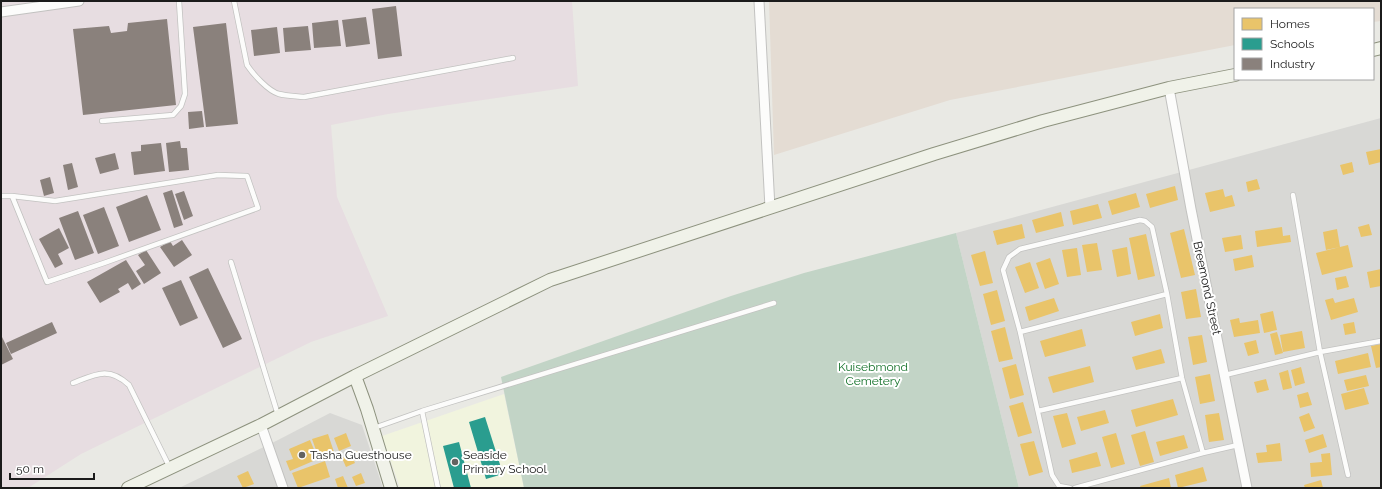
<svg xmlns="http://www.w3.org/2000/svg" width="1382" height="489" font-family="Raleway,sans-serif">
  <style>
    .residential { fill: #d8d8d5 }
    .industrial { fill: #e7dde1 }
    .education { fill: #f1f4de }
    .military { fill: #e4dcd3 }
    .cemetery { fill: #c2d4c6 }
    .homes { fill: #e9c46a }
    .schools { fill: #2a9d8f }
    .industry { fill: #8a817c }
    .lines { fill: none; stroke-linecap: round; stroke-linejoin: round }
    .lane-casing { stroke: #c2c2c0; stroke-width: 6 }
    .street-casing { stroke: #c2c2c0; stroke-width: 11 }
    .secondary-casing { stroke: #8d927e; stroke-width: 14 }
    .lane { stroke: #fcfcfb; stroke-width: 4.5 }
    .street { stroke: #fcfcfb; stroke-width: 9 }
    .secondary { stroke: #f0f2e9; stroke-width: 12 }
    .poi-dot { fill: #636361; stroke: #fff; stroke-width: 1.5 }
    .labels { text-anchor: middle; stroke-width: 4; stroke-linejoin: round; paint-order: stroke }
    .street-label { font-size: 12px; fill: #1b1b1b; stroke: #fff }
    .park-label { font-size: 12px; fill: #117027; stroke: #fff }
    .poi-label { font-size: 12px; fill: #1b1b1b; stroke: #fff; text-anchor: start }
  </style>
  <rect width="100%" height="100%" fill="#e9e9e4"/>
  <path class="residential" d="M1381 118V488H1019L956 233Z
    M330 413 362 425 383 488H179L278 440Z"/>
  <path class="industrial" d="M1 1H572L578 86 388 114 331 125 337 197 388 316 311 342 81 454 28 488H1Z"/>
  <path class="education" d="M504 394 524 488H400L382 436Z"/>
  <path class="military" d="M769 1H1381V21L1373 22V9H1235V45L950 100 774 155Z"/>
  <path class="cemetery" d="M956 233 1019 488H524L501 377 731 296 804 273Z"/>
  <path class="homes" d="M1381 149V162L1369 165 1366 152Z
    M1352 162 1354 172 1343 175 1340 165Z
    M1257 179 1260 189 1248 192 1246 182Z
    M1175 186 1178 200 1150 208 1146 194Z
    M1223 189 1225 197 1232 195 1235 206 1210 212 1205 193Z
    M1136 193 1140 207 1112 215 1108 201Z
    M1098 204 1102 218 1073 225 1070 211Z
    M1061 212 1064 226 1036 233 1032 220Z
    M1022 224 1025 238 997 245 993 231Z
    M1369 224 1372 235 1361 237 1358 227Z
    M1282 227 1283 236 1290 235 1291 242 1257 247 1255 231Z
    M1184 229 1195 275 1181 278 1170 233Z
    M1337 229 1340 247 1326 250 1323 232Z
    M1146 234 1155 276 1138 280 1129 238Z
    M1241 235 1243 249 1225 252 1222 238Z
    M1097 243 1102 270 1087 272 1082 245Z
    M1348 245 1353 267 1322 275 1316 253Z
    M1127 247 1131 274 1117 277 1112 250Z
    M1077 248 1081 275 1067 277 1062 250Z
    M985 251 993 283 980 286 971 255Z
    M1252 255 1254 267 1235 271 1233 259Z
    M1050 258 1059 284 1045 289 1036 263Z
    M1030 262 1039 288 1025 293 1015 267Z
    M1381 269V286L1370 288 1367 272Z
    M1346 276 1349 287 1337 290 1335 278Z
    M1196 289 1201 317 1186 319 1181 292Z
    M997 290 1005 321 991 325 983 294Z
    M1054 298 1059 311 1029 321 1025 307Z
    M1333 298 1335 303 1354 298 1358 312 1331 320 1325 300Z
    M1273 311 1277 330 1264 333 1260 314Z
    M1160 314 1163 328 1135 336 1131 322Z
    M1239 318 1240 323 1258 320 1260 333 1234 337 1230 320Z
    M1354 322 1356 333 1345 335 1343 324Z
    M1005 327 1013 359 999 362 991 331Z
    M1082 329 1086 346 1045 357 1040 341Z
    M1302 331 1305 348 1283 352 1280 335Z
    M1277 332 1283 353 1275 355 1270 334Z
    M1202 335 1207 362 1193 365 1188 337Z
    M1256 340 1259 353 1248 356 1244 343Z
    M1381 344V367L1376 368 1371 346Z
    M1161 349 1165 363 1136 370 1132 357Z
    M1368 353 1371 367 1338 374 1335 361Z
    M1016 364 1024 395 1010 399 1002 368Z
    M1090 366 1094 382 1053 393 1048 377Z
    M1301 367 1305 383 1295 386 1291 370Z
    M1288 370 1292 388 1283 390 1279 373Z
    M1210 374 1215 401 1200 404 1195 377Z
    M1366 375 1369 386 1347 391 1344 380Z
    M1266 379 1269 390 1257 393 1254 382Z
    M1364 388 1369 404 1345 410 1341 394Z
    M1308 392 1312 405 1300 408 1297 395Z
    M1173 399 1178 415 1136 427 1131 410Z
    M1023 402 1032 433 1018 437 1009 406Z
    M1105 410 1109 423 1081 431 1077 417Z
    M1067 413 1076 444 1062 448 1053 416Z
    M1219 413 1224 440 1209 442 1205 415Z
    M1309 413 1315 428 1304 432 1299 417Z
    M1145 431 1154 462 1140 466 1131 435Z
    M346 433 351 446 339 451 334 438Z
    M1116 433 1125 464 1111 468 1102 437Z
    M328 434 335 455 320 461 312 439Z
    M1323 434 1327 447 1309 453 1305 440Z
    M1184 435 1188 448 1160 456 1156 442Z
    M310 440 318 459 290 471 286 461 293 459 289 449Z
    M1034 441 1043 472 1029 476 1020 444Z
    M1280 443 1282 461 1258 463 1256 453 1267 452 1266 445Z
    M357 451 360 458 354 461 355 463 346 467 342 458Z
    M1097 452 1101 466 1072 473 1069 460Z
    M1330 453 1332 475 1311 477 1310 463 1322 462 1321 454Z
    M325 461 330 477 298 488 292 473Z
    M1203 467 1207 481 1178 488 1175 475Z
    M248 471 254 484 243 488 237 476Z
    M361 473 365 483 356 486 352 477Z
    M343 476 348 488H338L335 479Z
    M1169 478 1171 488H1141L1140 486Z
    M1321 480 1323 488H1305L1304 485Z"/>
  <path class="schools" d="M485 417 503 474 486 479 469 422Z
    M459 442 471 488H454L443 446Z"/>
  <path class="industry" d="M396 6 402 56 378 59 372 9Z
    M366 17 370 44 346 47 342 20Z
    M167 19 176 105 83 115 73 29 109 26 111 33 127 31 128 23Z
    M338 20 341 46 314 48 312 23Z
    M226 23 238 124 206 127 193 27Z
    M308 26 311 50 285 52 283 28Z
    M277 27 280 53 254 56 251 30Z
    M202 111 204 127 189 129 188 112Z
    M180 141 181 148H187L189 170 169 172 166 143Z
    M161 143 165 171 134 175 131 152 141 151V145Z
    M115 153 119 169 100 174 95 158Z
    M72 163 78 187 68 190 63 165Z
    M50 177 54 193 44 196 40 180Z
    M172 190 183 225 174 228 163 193Z
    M184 191 193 216 184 220 175 194Z
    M147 195 161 230 129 242 116 207Z
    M104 207 119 246 98 254 83 215Z
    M78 211 94 253 75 260 59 218Z
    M59 228 69 248 58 254 63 264 55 268 39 239Z
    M182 240 192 255 174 267 160 247 170 241 173 246Z
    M146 250 161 273 144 284 136 271 145 265 138 255Z
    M126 260 141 284 132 290 128 283 118 289 120 292 100 303 87 282Z
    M208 268 242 339 223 348 189 277Z
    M181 280 198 318 180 326 162 288Z
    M52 322 57 333 11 354 6 343Z
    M1 335 13 359 1 365Z"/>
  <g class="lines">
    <defs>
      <path id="lane" d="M234 1 247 65C253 74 268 91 279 94 287 96 296 96 304 97L513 58
        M102 121 173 115 181 106 185 94 179 1
        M1293 195 1320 352 1348 475
        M1 196H12L47 282 104 263 258 208 247 176 218 175 55 201 12 196
        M231 262 278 415
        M1020 332 1167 294
        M1225 375 1320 352 1381 341
        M73 383C96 374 109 366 129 385L170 468
        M422 411 438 488
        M1038 411 1182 378
        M374 428 422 411 774 303
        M1070 488 1059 486 1052 475 1020 332 1003 270 1009 257 1020 249 1140 220 1145 221 1152 227 1167 294 1182 378 1203 453
        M1075 488 1203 453 1238 445"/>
      <path id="street" d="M759 1 770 208
        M1 12 79 1
        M1169 88 1191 209 1247 488
        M261 425 283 488"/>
      <path id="secondary" d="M1373 50 1381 48
        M355 376 367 409 391 488
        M128 488 261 425 355 376 550 280 934 154 1043 121 1169 88 1235 75"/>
    </defs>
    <use href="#lane" class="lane-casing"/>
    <use href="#street" class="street-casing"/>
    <use href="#secondary" class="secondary-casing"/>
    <use href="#lane" class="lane"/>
    <use href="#street" class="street"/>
    <use href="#secondary" class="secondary"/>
  </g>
  <g class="poi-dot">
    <circle cx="302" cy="455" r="4"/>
    <circle cx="455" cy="462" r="4"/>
  </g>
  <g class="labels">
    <g class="street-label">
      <text transform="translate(1207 288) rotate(78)" y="4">Breemond Street</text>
    </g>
    <g class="park-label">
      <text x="873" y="371">Kuisebmond<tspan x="873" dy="14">Cemetery</tspan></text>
    </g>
    <g class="poi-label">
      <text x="310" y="459">Tasha Guesthouse</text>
      <text x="463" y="459">Seaside<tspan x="463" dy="14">Primary School</tspan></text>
    </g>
  </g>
  <rect width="1382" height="489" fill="none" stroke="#1b1b1b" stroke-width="4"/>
  <rect x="1234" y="8" width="140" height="72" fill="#ffffff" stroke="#a4a4a4"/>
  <rect x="1242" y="18" width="20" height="12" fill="#e9c46a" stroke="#a4a4a4"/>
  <text x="1270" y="28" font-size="12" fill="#1b1b1b">Homes</text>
  <rect x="1242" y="38" width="20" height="12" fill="#2a9d8f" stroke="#a4a4a4"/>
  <text x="1270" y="48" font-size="12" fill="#1b1b1b">Schools</text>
  <rect x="1242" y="58" width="20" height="12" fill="#8a817c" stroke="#a4a4a4"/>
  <text x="1270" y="68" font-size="12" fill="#1b1b1b">Industry</text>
  <path d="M10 473v6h84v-6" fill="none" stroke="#1b1b1b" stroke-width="2"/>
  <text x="16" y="473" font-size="12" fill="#1b1b1b" stroke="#ffffff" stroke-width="3" paint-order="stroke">50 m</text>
</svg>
